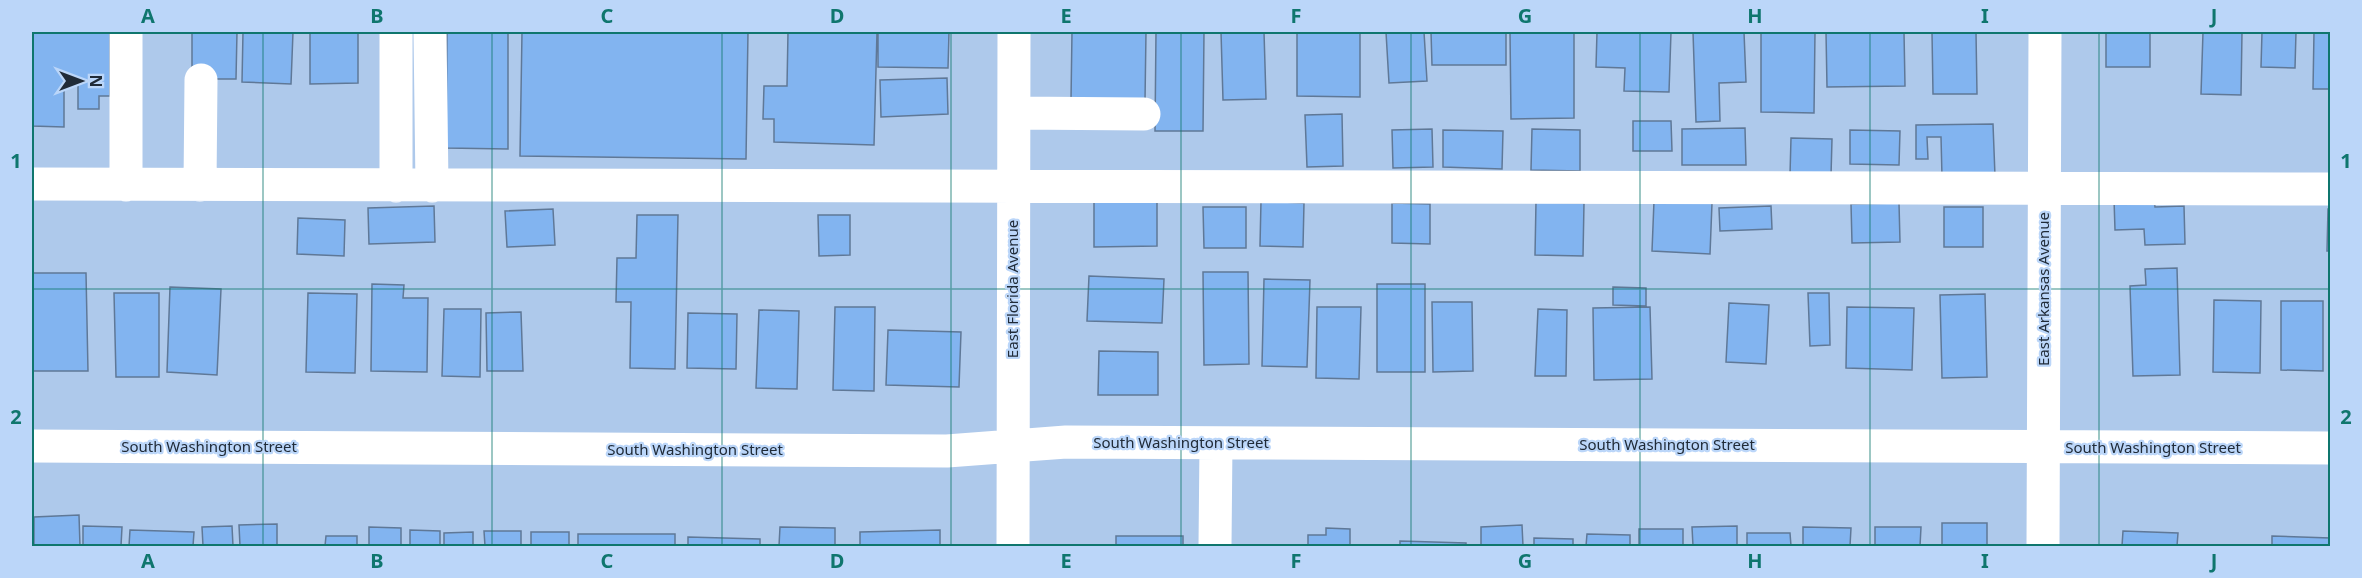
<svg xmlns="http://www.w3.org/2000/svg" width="2362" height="578" font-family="'Noto Sans',sans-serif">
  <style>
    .building { fill: #82b4f0; stroke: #5f7897; stroke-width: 1.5 }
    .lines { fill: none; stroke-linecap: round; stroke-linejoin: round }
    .minor { stroke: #fff; stroke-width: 33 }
    .grid { fill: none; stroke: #0f766e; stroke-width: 1.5; stroke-opacity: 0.55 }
    .labels { text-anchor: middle; stroke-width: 4.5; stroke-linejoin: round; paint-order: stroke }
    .street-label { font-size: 15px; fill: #202b38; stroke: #bbd6f9 }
    .neatline { fill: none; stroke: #0f766e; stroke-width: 2 }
    .grid-label { font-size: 20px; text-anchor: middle; font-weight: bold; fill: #0f766e }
  </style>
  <rect width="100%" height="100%" fill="#aec9eb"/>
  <path class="building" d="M32 32H110V96H99V109H78V78H64V127L32 126Z
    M192 32H237L236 79H192Z
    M243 32H293L291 84 242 82Z
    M310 32H358V83L310 84Z
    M447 32H508V149L446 148Z
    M522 32H748L746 159 520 156Z
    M788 32H877L874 145 774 142V119H763L764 86H787Z
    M878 32H949L948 68 878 67Z
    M1072 32H1146L1145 101 1071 100Z
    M1156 32H1204L1203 131H1155Z
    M1221 32H1264L1266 99 1223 100Z
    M1297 32H1360V97L1297 96Z
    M1386 32H1424L1427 81 1389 83Z
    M1431 32H1506V65H1432Z
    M1510 32H1574V118L1511 119Z
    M1597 32H1671L1669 92 1624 91 1625 68 1596 67Z
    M1693 32H1744L1746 82 1719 83 1720 121 1696 122Z
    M1761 32H1815L1814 113 1761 112Z
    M1826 32H1904L1905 86 1827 87Z
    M1932 32H1976L1977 94H1933Z
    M2106 32H2150V67H2106Z
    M2203 32H2242L2241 95 2201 94Z
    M2262 32H2296L2295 68 2261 67Z
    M2314 32H2330V89H2313Z
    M947 78 948 114 881 117 880 80Z
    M1342 114 1343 166 1307 167 1305 115Z
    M1633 121H1671L1672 151H1633Z
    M1993 124 1995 176 1942 177 1941 137H1927L1928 159H1916V125Z
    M1745 128 1746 165H1682V129Z
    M1432 129 1433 167 1393 168 1392 130Z
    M1532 129 1580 130V171L1531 170Z
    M1443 130 1503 131 1502 169 1443 167Z
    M1850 130 1900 131 1899 165 1850 164Z
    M1791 138 1832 139 1831 176 1790 175Z
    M2154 198 2155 207 2184 206 2185 244 2145 245 2144 229 2115 230 2114 199Z
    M1261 201 1304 203 1303 247 1260 246Z
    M1654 201 1712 203 1710 254 1652 251Z
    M1094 202H1157V246L1094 247Z
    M1536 202 1584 203 1583 256 1535 255Z
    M1392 203 1430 204V244L1392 243Z
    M1899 203 1900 242 1852 243 1851 204Z
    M434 206 435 242 369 244 368 208Z
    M1771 206 1772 229 1720 231 1719 208Z
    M1203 207H1246V248H1204Z
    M1944 207H1983V247H1944Z
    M553 209 555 245 507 247 505 211Z
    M2328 209H2330V251H2327Z
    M637 215H678L675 369 630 368 631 302H616L617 258H636Z
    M818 215H850V255L819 256Z
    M298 218 345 220 344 256 297 254Z
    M2177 268 2180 375 2133 376 2130 286 2146 285 2145 269Z
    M1203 272H1248L1249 364 1204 365Z
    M32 273H86L88 371H32Z
    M1089 276 1164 279 1162 323 1087 321Z
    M1264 279 1310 280 1307 367 1262 366Z
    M372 284 404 285 403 298H428L427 372 371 371Z
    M1377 284H1425V372H1377Z
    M170 287 221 289 217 375 167 372Z
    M1613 287 1646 288V306L1613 305Z
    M114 293H159V377H116Z
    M308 293 357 294 355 373 306 372Z
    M1808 293H1829L1830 345 1810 346Z
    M1985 294 1987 377 1942 378 1940 295Z
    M2214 300 2261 301 2260 373 2213 372Z
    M2281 301H2323V371L2281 370Z
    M1432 302H1472L1473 371 1433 372Z
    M1729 303 1769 305 1766 364 1726 362Z
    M835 307H875L874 391 833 390Z
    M1317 307H1361L1359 379 1316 378Z
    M1650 307 1652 379 1594 380 1593 308Z
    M1847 307 1914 308 1912 370 1846 368Z
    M444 309H481L480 377 442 376Z
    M1538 309 1567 310 1566 376H1535Z
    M759 310 799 311 797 389 756 388Z
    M521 312 523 371H487L486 313Z
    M688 313 737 314 736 369 687 368Z
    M888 330 961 332 959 387 886 385Z
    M1099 351 1158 352V395H1098Z
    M79 515 80 546H34V517Z
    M1942 523H1987V546H1942Z
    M277 524V546H240L239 525Z
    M1522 525 1523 546H1481V527Z
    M83 526 122 527 121 546H83Z
    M232 526 233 546H203L202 527Z
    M1737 526V546H1693L1692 527Z
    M369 527 401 528V546H369Z
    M780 527 835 528V546H779Z
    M1803 527 1851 528 1850 546H1803Z
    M1875 527H1921L1920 546H1875Z
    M1326 528 1350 529V546H1308V535H1326Z
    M1639 529H1683V546H1639Z
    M130 530 194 532 193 546H129Z
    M410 530 440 531V546H410Z
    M940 530V546H860V532Z
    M484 531H521V546H485Z
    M2123 531 2178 533 2177 546H2122Z
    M473 532V546H444V533Z
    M531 532H569V546H531Z
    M1747 533H1790L1791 546H1747Z
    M578 534H675V546H578Z
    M1587 534 1630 535V546H1586Z
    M326 536H357V546H325Z
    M1116 536H1183V546H1116Z
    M2272 536 2330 538V546H2272Z
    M688 537 760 539V546H688Z
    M1534 538 1573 539V546H1534Z
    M1400 541 1466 543V546H1400Z"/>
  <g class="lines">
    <path class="minor" d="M396 32V186
      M430 32 432 186
      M1014 113 1144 114
      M32 184 2330 189
      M126 185V32
      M200 185 201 80
      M32 446 947 451 1066 442 2330 448
      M1013 546 1014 32
      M1215 546 1216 443
      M2043 546 2045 32"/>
  </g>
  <path class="grid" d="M263 32V546M492 32V546M722 32V546M951 32V546M1181 32V546M1411 32V546M1640 32V546M1870 32V546M2099 32V546M32 289H2330"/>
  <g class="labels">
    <g class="street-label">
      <text transform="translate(1013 289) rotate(-90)" y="5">East Florida Avenue</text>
      <text transform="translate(2044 289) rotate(-90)" y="5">East Arkansas Avenue</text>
      <text x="1181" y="448">South Washington Street</text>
      <text x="1667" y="450">South Washington Street</text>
      <text x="209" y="452">South Washington Street</text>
      <text x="2153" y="453">South Washington Street</text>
      <text x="695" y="455">South Washington Street</text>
    </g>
  </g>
  <rect width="2362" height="578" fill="none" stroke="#bbd6f9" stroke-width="66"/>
  <g transform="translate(81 81) rotate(90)" stroke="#bbd6f9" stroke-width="4.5" paint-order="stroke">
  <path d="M0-4.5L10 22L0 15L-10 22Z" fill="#202b38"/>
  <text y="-9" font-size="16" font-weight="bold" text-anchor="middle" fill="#202b38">N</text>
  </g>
  <rect x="33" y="33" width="2296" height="512" class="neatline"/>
  <g class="grid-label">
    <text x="148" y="23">A</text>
    <text x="377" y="23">B</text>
    <text x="607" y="23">C</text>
    <text x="837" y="23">D</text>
    <text x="1066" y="23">E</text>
    <text x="1296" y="23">F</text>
    <text x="1525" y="23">G</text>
    <text x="1755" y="23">H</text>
    <text x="1985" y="23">I</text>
    <text x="2214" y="23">J</text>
    <text x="16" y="168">1</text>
    <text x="2346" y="168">1</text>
    <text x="16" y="424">2</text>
    <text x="2346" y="424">2</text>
    <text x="148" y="568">A</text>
    <text x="377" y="568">B</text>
    <text x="607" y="568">C</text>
    <text x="837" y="568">D</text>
    <text x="1066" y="568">E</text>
    <text x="1296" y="568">F</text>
    <text x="1525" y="568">G</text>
    <text x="1755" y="568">H</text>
    <text x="1985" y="568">I</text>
    <text x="2214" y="568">J</text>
  </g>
</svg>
